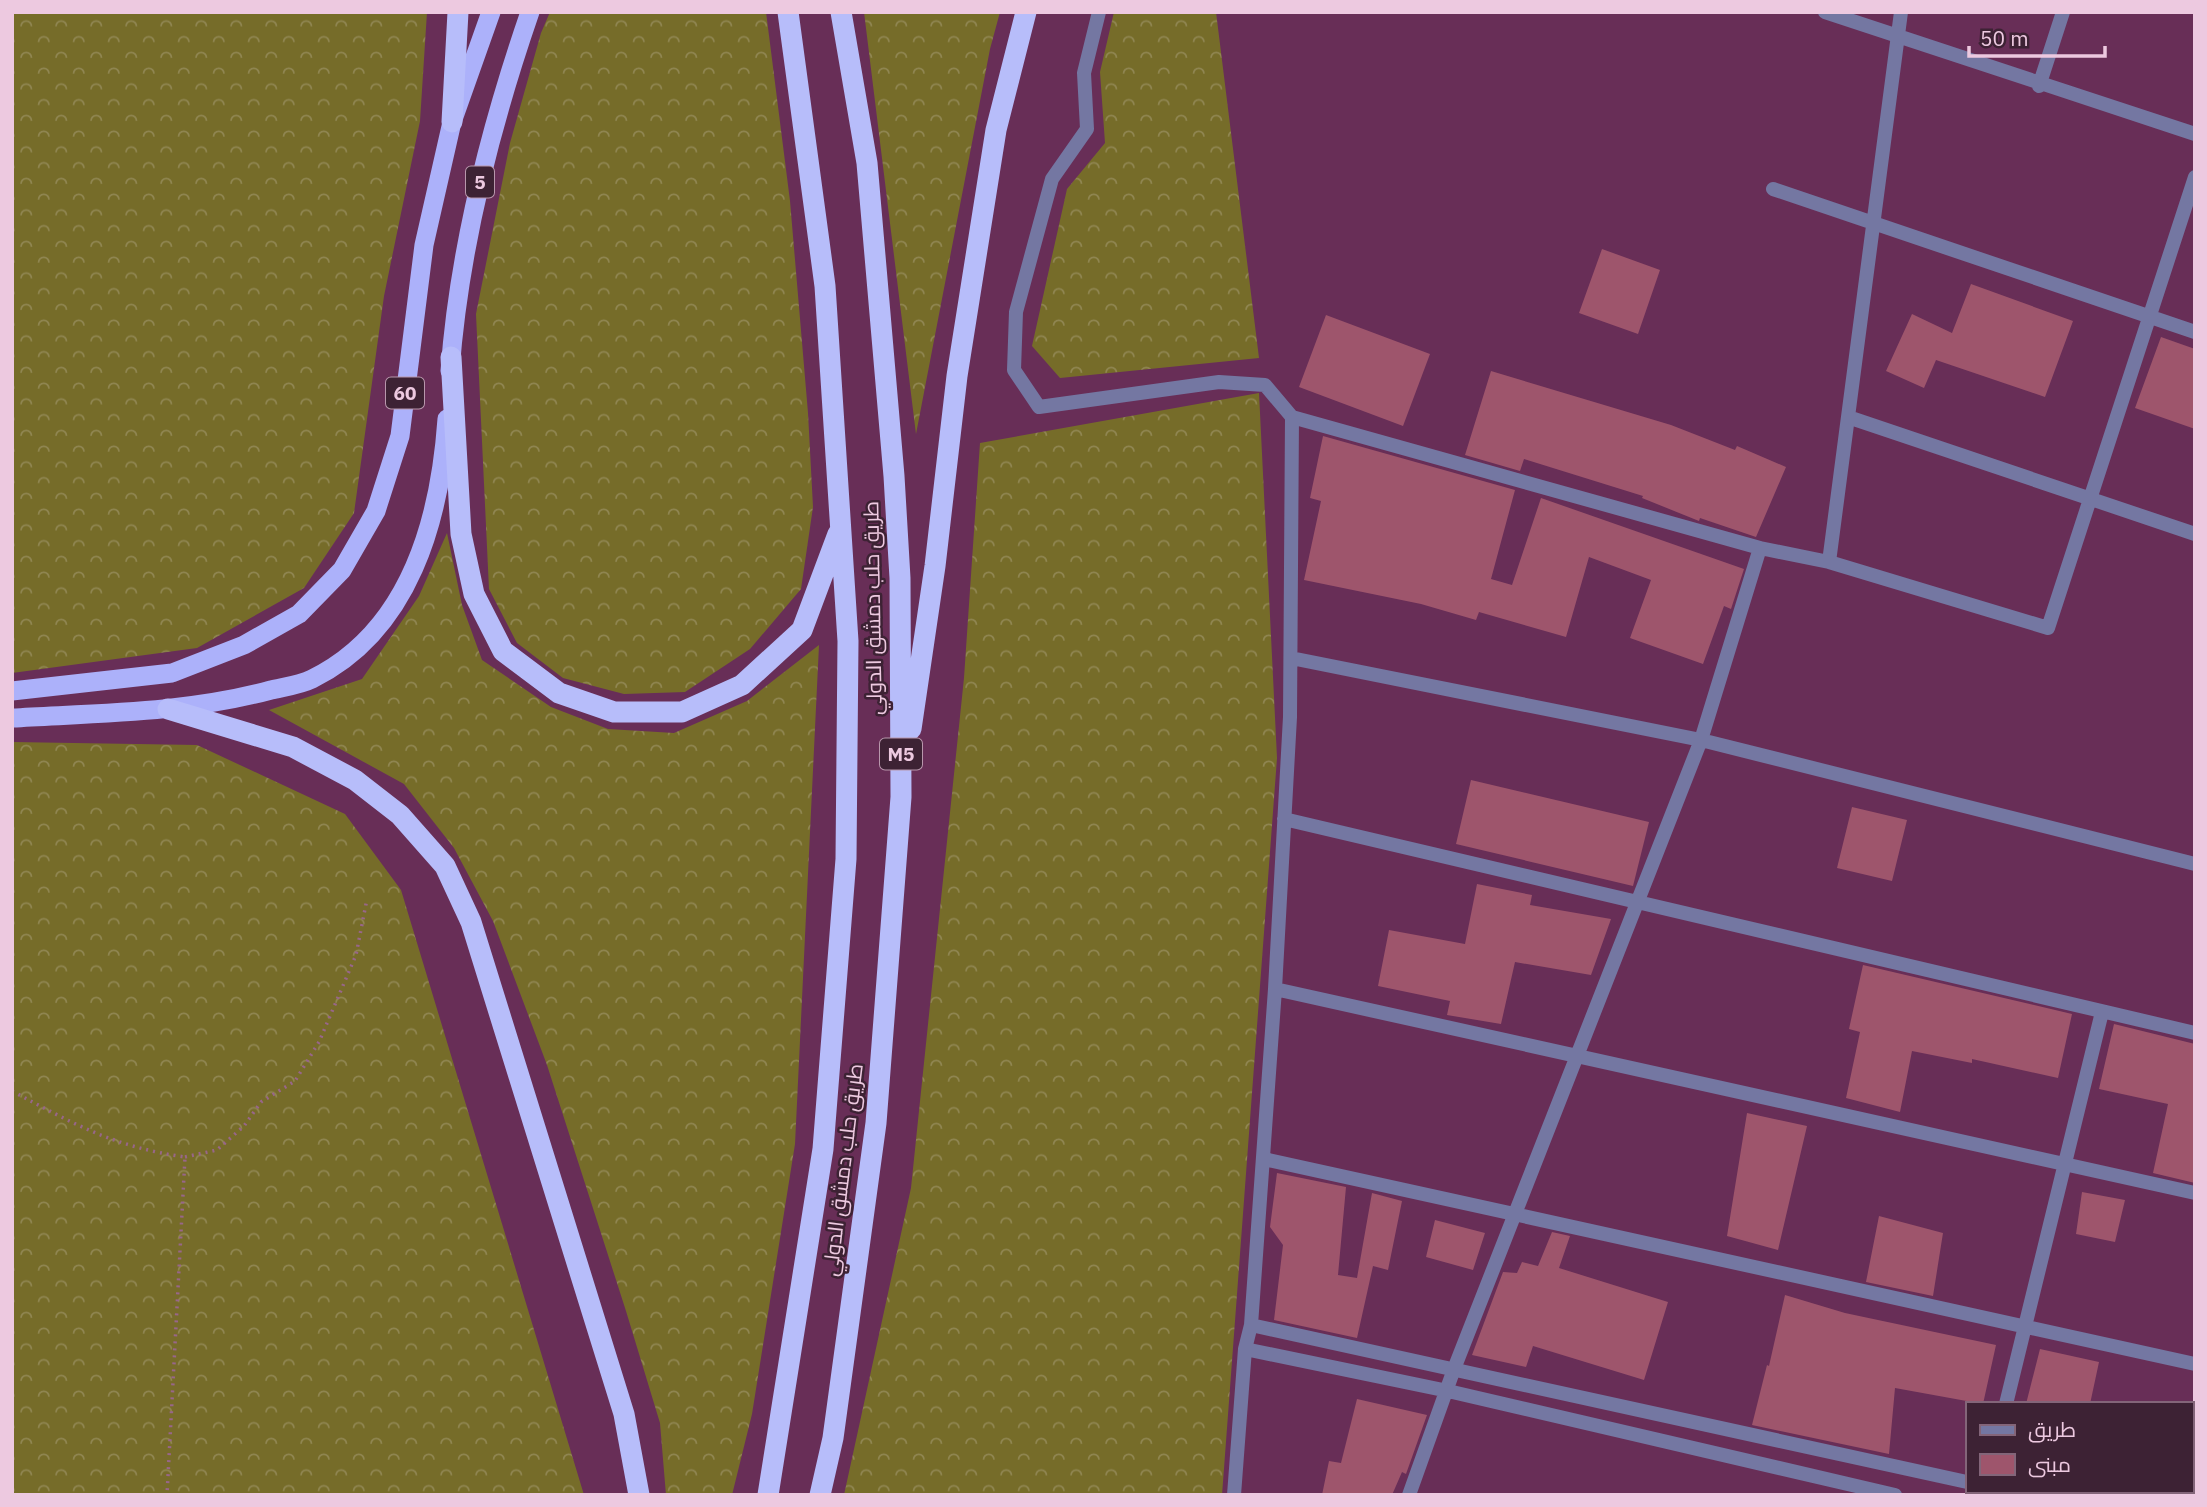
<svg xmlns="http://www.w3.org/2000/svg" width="2207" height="1507" font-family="'IBM Plex Sans',Cairo,sans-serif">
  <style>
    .forest { fill: url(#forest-crowns) }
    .building { fill: #9e556c }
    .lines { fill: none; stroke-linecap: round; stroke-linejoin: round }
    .path { stroke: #986689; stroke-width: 3.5; stroke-dasharray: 2 5; stroke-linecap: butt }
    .minor { stroke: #7477a2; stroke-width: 14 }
    .trunk { stroke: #acb1fa; stroke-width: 19 }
    .motorway { stroke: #b7bdfa; stroke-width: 21 }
    .labels { text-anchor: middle; stroke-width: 5; stroke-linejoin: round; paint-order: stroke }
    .shield { fill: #3d2234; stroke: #b897ac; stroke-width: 2 }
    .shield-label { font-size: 19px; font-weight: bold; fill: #edc9e0 }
    .street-label { font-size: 21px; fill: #edc9e0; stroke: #3d2234 }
  </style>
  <defs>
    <pattern id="forest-crowns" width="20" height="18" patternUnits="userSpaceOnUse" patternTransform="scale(1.75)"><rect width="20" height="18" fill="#766c29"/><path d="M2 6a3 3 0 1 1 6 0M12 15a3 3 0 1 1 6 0" fill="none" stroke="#908652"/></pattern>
  </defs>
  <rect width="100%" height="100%" fill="#682e57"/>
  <path class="forest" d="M12 12H427L420 121 384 296 354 513 304 588 197 648 12 673Z
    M550 12H766L790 201 808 413 813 507 801 589 750 649 685 692 624 694 563 678 517 643 489 589 476 314 510 143 541 33Z
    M864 12H1000L990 49 916 434Z
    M1114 12H1216L1259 358 1060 378 1032 346 1067 189 1105 143 1100 72Z
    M1259 393 1277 758 1222 1495H844L911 1188 964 678 980 443Z
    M447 533 462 605 482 660 551 707 608 729 674 733 747 701 819 645 795 1144 752 1414 732 1495H666L660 1423 626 1311 547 1065 493 921 454 848 404 784 269 710 362 679 419 596Z
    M12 742 197 745 345 814 401 890 584 1495H12Z"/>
  <path class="building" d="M1602 249 1660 270 1638 334 1579 313Z
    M1971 284 2073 321 2045 397 1936 360 1924 388 1886 371 1912 314 1952 333Z
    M1326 315 1430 354 1403 426 1299 387Z
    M2161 337 2195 349V429L2135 408Z
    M1491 371 1671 425 1735 450 1737 446 1786 467 1756 537 1700 518 1699 521 1642 498 1643 496 1524 459 1520 471 1465 455Z
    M1323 436 1515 490 1491 579 1512 585 1541 498 1744 569 1731 609 1724 606 1703 664 1630 638 1651 580 1589 557 1566 637 1479 612 1476 620 1421 604 1304 580 1321 501 1310 498Z
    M1471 780 1649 822 1633 886 1456 844Z
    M1852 807 1907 820 1892 881 1837 868Z
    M1477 884 1532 895 1530 905 1611 919 1591 975 1515 962 1501 1024 1447 1015 1450 1001 1378 986 1389 930 1465 944Z
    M1863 965 2072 1014 2058 1078 1972 1059V1063L1912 1051 1900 1112 1846 1098 1860 1032 1849 1029Z
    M2114 1024 2195 1044V1183L2153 1173 2168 1104 2099 1089Z
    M1747 1113 1807 1126 1778 1250 1727 1236Z
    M1277 1173 1346 1187 1338 1275 1357 1278 1372 1193 1402 1201 1388 1270 1373 1266 1357 1338 1274 1320 1283 1245 1270 1227Z
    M2082 1192 2125 1200 2115 1242 2076 1234Z
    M1879 1216 1943 1233 1933 1296 1866 1282Z
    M1435 1220 1485 1233 1473 1270 1426 1257Z
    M1552 1232 1570 1236 1559 1268 1668 1302 1644 1380 1533 1346 1526 1367 1472 1355 1503 1272 1517 1273 1522 1262 1538 1266Z
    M1785 1295 1845 1313 1996 1345 1983 1404 1895 1388 1889 1454 1752 1425 1767 1365 1769 1366Z
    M2040 1349 2099 1362 2090 1404H2026Z
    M1357 1399 1427 1415 1406 1474 1402 1472 1392 1495H1322L1329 1461 1341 1463Z"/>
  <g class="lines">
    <path class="path" d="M12 1091C74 1124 114 1147 185 1157L167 1495
      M185 1157 217 1150 244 1126 261 1102 295 1081 319 1042 356 955 367 899"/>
    <path class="minor" d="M1099 12 1084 73 1087 129 1052 179 1016 312 1014 370 1039 407 1219 382 1265 385 1292 417 1290 717 1275 989 1251 1325 1245 1349 1234 1495
      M1825 12 2195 134
      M2039 86 2063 12
      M1773 189 2195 332
      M1292 417 1760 548
      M1848 417 2195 534
      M1829 562 2048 628 2195 177
      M1291 658 1701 740 2195 864
      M1284 819 2195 1033
      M1275 989 2195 1193
      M1264 1159 2195 1364
      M1251 1325 1967 1482
      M1245 1349 1448 1391 1895 1495
      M2006 1404 2102 1012
      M2008 1491 2024 1495
      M1409 1495 1454 1369 1701 740 1760 548 1829 562 1901 12
      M1983 1495 1984 1491"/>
    <path class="trunk" d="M450 371C459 248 490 128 530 12
      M12 691 172 673 244 645 299 614 342 570 376 511 400 436 424 245 452 122 491 12
      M12 718C99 713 187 713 271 690 284 687 300 685 312 679 410 631 440 519 447 419"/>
    <path class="motorway" d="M452 122 458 12
      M451 357 461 534 474 594 503 651 559 693 614 712H682L742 685 802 630 838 534
      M168 709 293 747 355 780 400 815 445 866 471 922 624 1414 639 1495
      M911 729 935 566 957 376 996 130 1026 12
      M768 1495 823 1149 846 859 848 641 825 286 788 12
      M820 1495 833 1438 876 1123 901 797 900 578 894 476 867 163 841 12"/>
  </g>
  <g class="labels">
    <g class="shield">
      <rect x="466" y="166.5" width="28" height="31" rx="5"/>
      <rect x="386" y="377.5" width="38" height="31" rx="5"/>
      <rect x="880" y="738.5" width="42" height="31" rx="5"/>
    </g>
    <g class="shield-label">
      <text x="480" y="189">5</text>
      <text x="405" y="400">60</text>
      <text x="901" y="761">M5</text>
    </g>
    <g class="street-label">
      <text transform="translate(873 608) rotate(-91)" y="7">طريق حلب دمشق الدولي</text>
      <text transform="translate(843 1170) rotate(-83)" y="7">طريق حلب دمشق الدولي</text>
    </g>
  </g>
  <rect width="2207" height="1507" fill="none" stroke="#edc9e0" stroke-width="28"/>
  <rect x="1966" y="1402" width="228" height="91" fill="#3d2234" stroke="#836579" stroke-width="2"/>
  <rect x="1980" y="1425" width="35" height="10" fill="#7477a2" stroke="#836579" stroke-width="2"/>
  <text x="2028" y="1437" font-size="21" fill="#edc9e0">طريق</text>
  <rect x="1980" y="1454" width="35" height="21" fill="#9e556c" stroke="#836579" stroke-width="2"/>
  <text x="2028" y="1472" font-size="21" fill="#edc9e0">مبنى</text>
  <path d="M1969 46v10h136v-10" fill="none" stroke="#edc9e0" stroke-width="3.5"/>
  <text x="1980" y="46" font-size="21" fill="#edc9e0" stroke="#3d2234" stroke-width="5" paint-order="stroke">50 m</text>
</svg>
